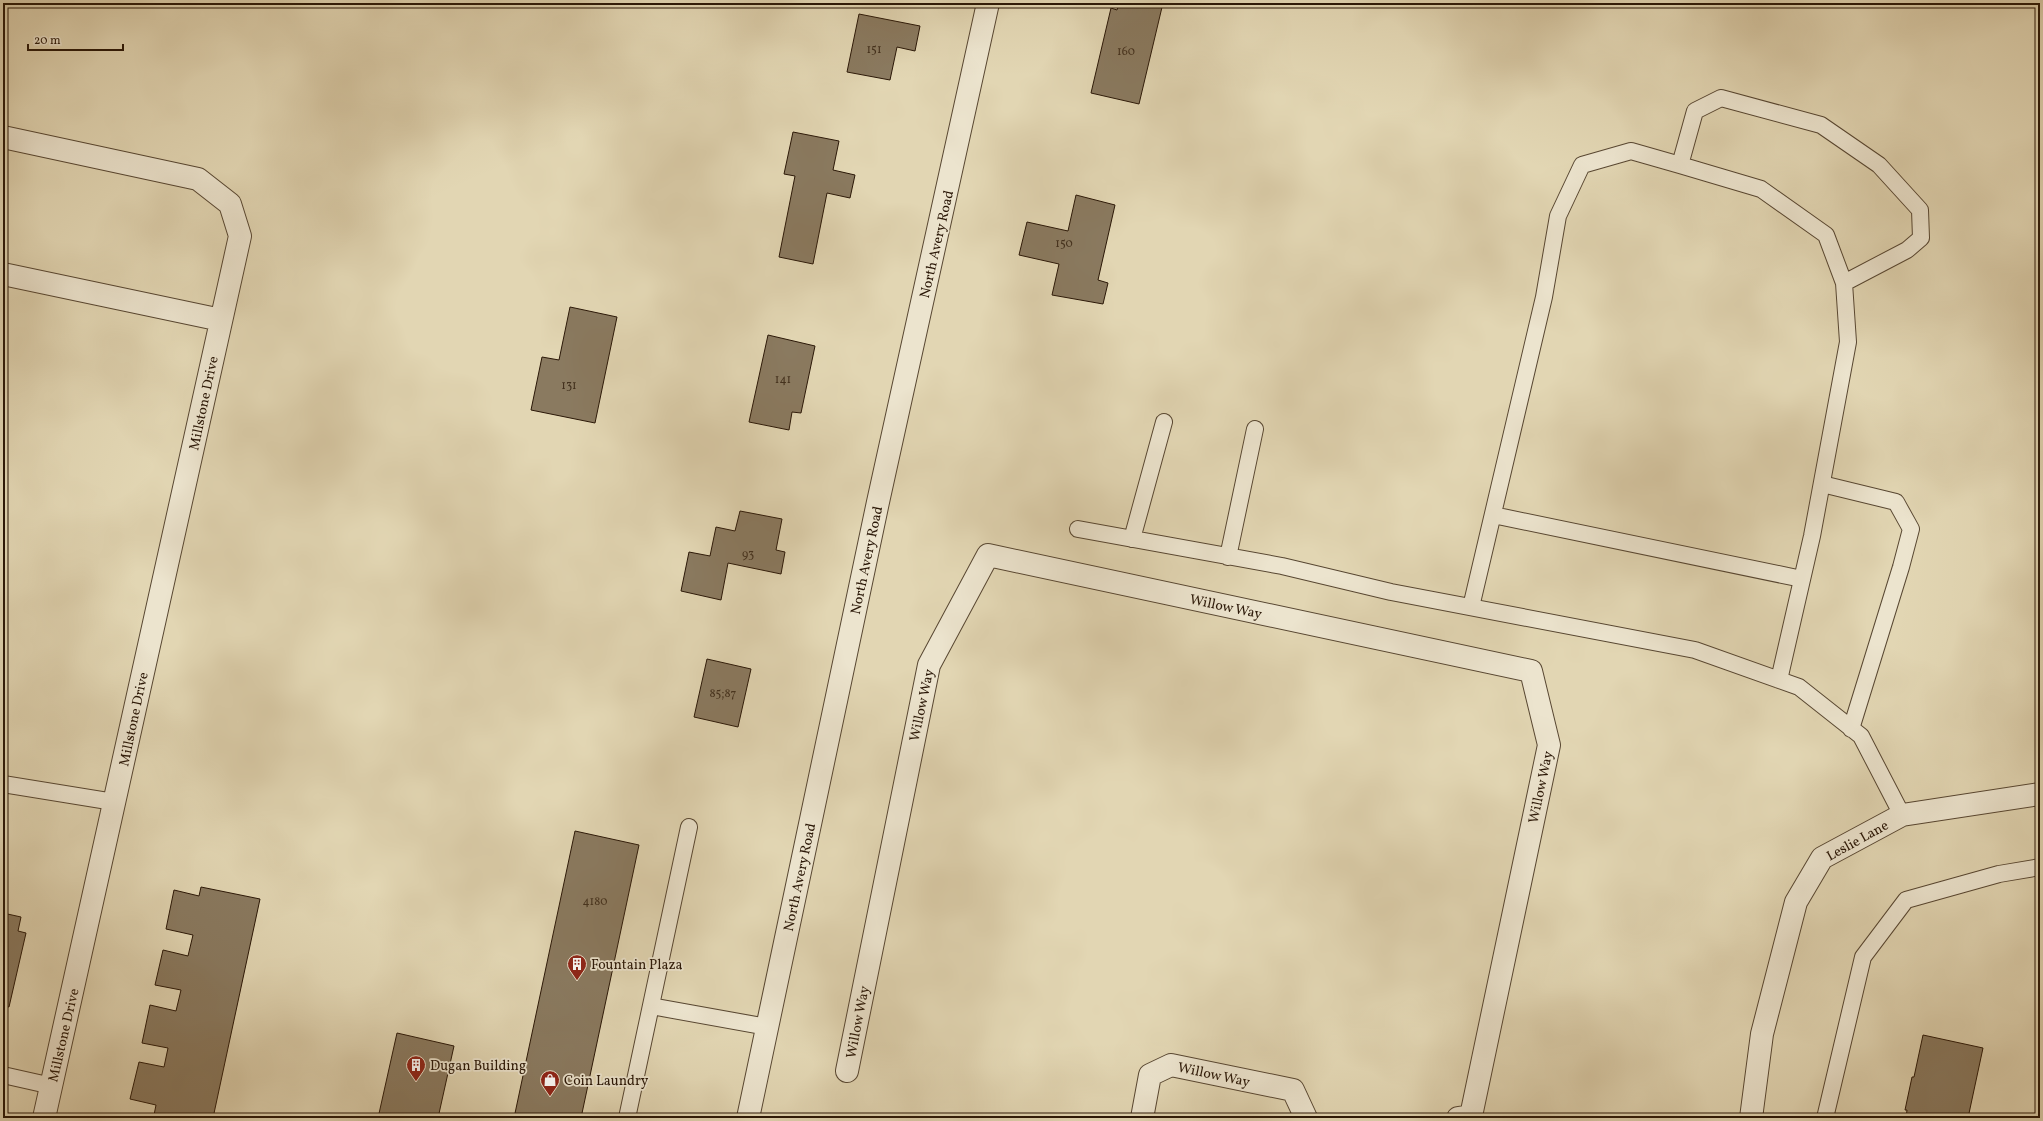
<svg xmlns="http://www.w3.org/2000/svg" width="2043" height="1121" font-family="Vollkorn,serif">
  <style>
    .building { fill: #8a7a60; stroke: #2a1707 }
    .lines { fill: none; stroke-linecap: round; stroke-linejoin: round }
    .service-casing { stroke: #584732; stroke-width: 18 }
    .minor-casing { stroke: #584732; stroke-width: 24 }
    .service { stroke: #ece4ce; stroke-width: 16 }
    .minor { stroke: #ece4ce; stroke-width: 22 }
    .labels { text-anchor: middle; stroke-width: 3.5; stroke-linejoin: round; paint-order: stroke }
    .number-label { font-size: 12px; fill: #42301d }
    .street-label { font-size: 14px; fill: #2a1707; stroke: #ece4ce }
    .poi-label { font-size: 14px; fill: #2a1707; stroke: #ece4ce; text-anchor: start }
  </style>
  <rect width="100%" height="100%" fill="#e2d6b3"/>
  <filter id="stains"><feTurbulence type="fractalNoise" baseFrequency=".005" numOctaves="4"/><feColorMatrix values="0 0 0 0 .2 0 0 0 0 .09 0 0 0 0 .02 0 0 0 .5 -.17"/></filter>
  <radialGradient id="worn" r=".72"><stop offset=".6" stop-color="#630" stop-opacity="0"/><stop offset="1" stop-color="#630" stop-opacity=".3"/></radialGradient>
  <path class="building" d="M1119 3H1163L1139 104 1091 93 1111 8 1117 10Z
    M859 14 920 26 915 51 897 47 890 80 847 72Z
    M793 132 839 141 833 170 855 175 850 198 827 193 813 264 779 257 795 176 784 174Z
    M1076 195 1115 205 1098 280 1108 283 1103 304 1052 295 1059 264 1019 255 1027 222 1068 231Z
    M570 307 617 317 595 423 531 410 542 357 559 360Z
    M768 335 815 346 801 413 792 412 789 430 749 422Z
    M740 511 782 519 776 550 785 552 781 574 728 563 721 600 681 591 689 552 710 556 716 527 735 531Z
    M707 659 751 669 738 727 694 717Z
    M575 831 639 845 581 1118H514Z
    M201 887 260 899 213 1118H162L154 1115 156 1105 130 1099 139 1062 164 1067 168 1048 142 1043 150 1005 176 1011 181 990 155 985 163 950 188 956 193 935 166 929 174 890 199 896Z
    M3 913 21 917 18 931 26 933 9 1007 3 1006Z
    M397 1033 454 1046 438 1118H378Z
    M1923 1035 1983 1048 1968 1118H1906L1907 1110H1905L1912 1077H1914Z"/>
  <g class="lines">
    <defs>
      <path id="service" d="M1680 165 1695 111 1721 98 1821 125 1879 165 1920 210 1921 238 1907 250 1844 283
        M1822 484 1896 502 1911 529 1901 567 1851 729
        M1493 515 1802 579
        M1078 529 1282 566 1391 592 1695 650 1799 687 1861 736 1902 815
        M1132 539 1164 422
        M1228 557 1255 429
        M1471 607 1544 297 1558 216 1582 165 1631 151 1680 165 1761 189 1826 235 1844 283 1848 342 1812 536 1779 680
        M3 784 114 802
        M651 1006 767 1027
        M3 1075 52 1086
        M627 1118 689 827
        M1825 1118 1863 957 1906 900 1999 874 2040 867"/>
      <path id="minor" d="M3 137 198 179 230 204 240 236 44 1118
        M3 274 221 320
        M847 1071 929 665 988 555 1531 671 1549 745 1471 1116 1458 1118
        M748 1118 878 502 988 3
        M1142 1118 1150 1075 1171 1065 1293 1090 1306 1118
        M1751 1118 1762 1034 1796 902 1822 858 1902 815 2040 794"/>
    </defs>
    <use href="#service" class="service-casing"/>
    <use href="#minor" class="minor-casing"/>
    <use href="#service" class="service"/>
    <use href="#minor" class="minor"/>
  </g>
  <defs>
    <symbol id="building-pin" viewBox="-11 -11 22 30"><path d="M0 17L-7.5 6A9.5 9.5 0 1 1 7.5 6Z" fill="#8f2418" stroke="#ece4ce"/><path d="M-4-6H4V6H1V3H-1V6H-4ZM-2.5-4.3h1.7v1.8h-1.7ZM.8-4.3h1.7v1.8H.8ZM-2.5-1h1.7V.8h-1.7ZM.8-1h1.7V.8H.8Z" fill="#fff"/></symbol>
    <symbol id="shop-pin" viewBox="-11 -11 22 30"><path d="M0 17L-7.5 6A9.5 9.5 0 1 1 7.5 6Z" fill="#8f2418" stroke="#ece4ce"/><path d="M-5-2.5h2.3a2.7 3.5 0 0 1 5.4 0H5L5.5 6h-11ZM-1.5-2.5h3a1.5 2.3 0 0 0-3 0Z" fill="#fff"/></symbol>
  </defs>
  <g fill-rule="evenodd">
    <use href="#building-pin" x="566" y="953" width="22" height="30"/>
    <use href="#building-pin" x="405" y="1054" width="22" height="30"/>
    <use href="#shop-pin" x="539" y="1069" width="22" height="30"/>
  </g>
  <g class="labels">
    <g class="number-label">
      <text x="874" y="53">151</text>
      <text x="1126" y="55">160</text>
      <text x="1064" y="247">150</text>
      <text x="783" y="383">141</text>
      <text x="569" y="389">131</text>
      <text x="748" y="558">93</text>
      <text x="723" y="697">85;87</text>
      <text x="595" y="905">4180</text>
    </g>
    <g class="street-label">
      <text transform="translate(936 244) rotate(-77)" y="5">North Avery Road</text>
      <text transform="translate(203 403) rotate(-78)" y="5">Millstone Drive</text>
      <text transform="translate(866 560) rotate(-78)" y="5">North Avery Road</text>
      <text transform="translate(1226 606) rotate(12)" y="5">Willow Way</text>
      <text transform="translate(921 705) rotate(-78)" y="5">Willow Way</text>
      <text transform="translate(133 719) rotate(-78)" y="5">Millstone Drive</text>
      <text transform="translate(1540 787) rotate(-78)" y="5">Willow Way</text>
      <text transform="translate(1857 840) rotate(-29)" y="5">Leslie Lane</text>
      <text transform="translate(799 877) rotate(-78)" y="5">North Avery Road</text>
      <text transform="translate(857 1022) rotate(-79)" y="5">Willow Way</text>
      <text transform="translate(63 1035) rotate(-77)" y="5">Millstone Drive</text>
      <text transform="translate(1214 1074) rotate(12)" y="5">Willow Way</text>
    </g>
    <g class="poi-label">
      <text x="591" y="969">Fountain Plaza</text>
      <text x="430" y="1070">Dugan Building</text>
      <text x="564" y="1085">Coin Laundry</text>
    </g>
  </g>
  <rect width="2043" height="1121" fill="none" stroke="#e2d6b3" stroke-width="16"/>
  <rect x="4" y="4" width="2035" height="1113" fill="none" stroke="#2a1707" stroke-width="2"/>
  <rect x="8" y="8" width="2027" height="1105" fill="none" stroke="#2a1707"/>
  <path d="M28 44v6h95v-6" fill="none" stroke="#2a1707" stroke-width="2"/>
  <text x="34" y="44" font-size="12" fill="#2a1707" stroke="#ece4ce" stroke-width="3" paint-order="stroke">20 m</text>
  <rect width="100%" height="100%" filter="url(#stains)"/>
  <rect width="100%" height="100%" fill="url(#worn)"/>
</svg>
